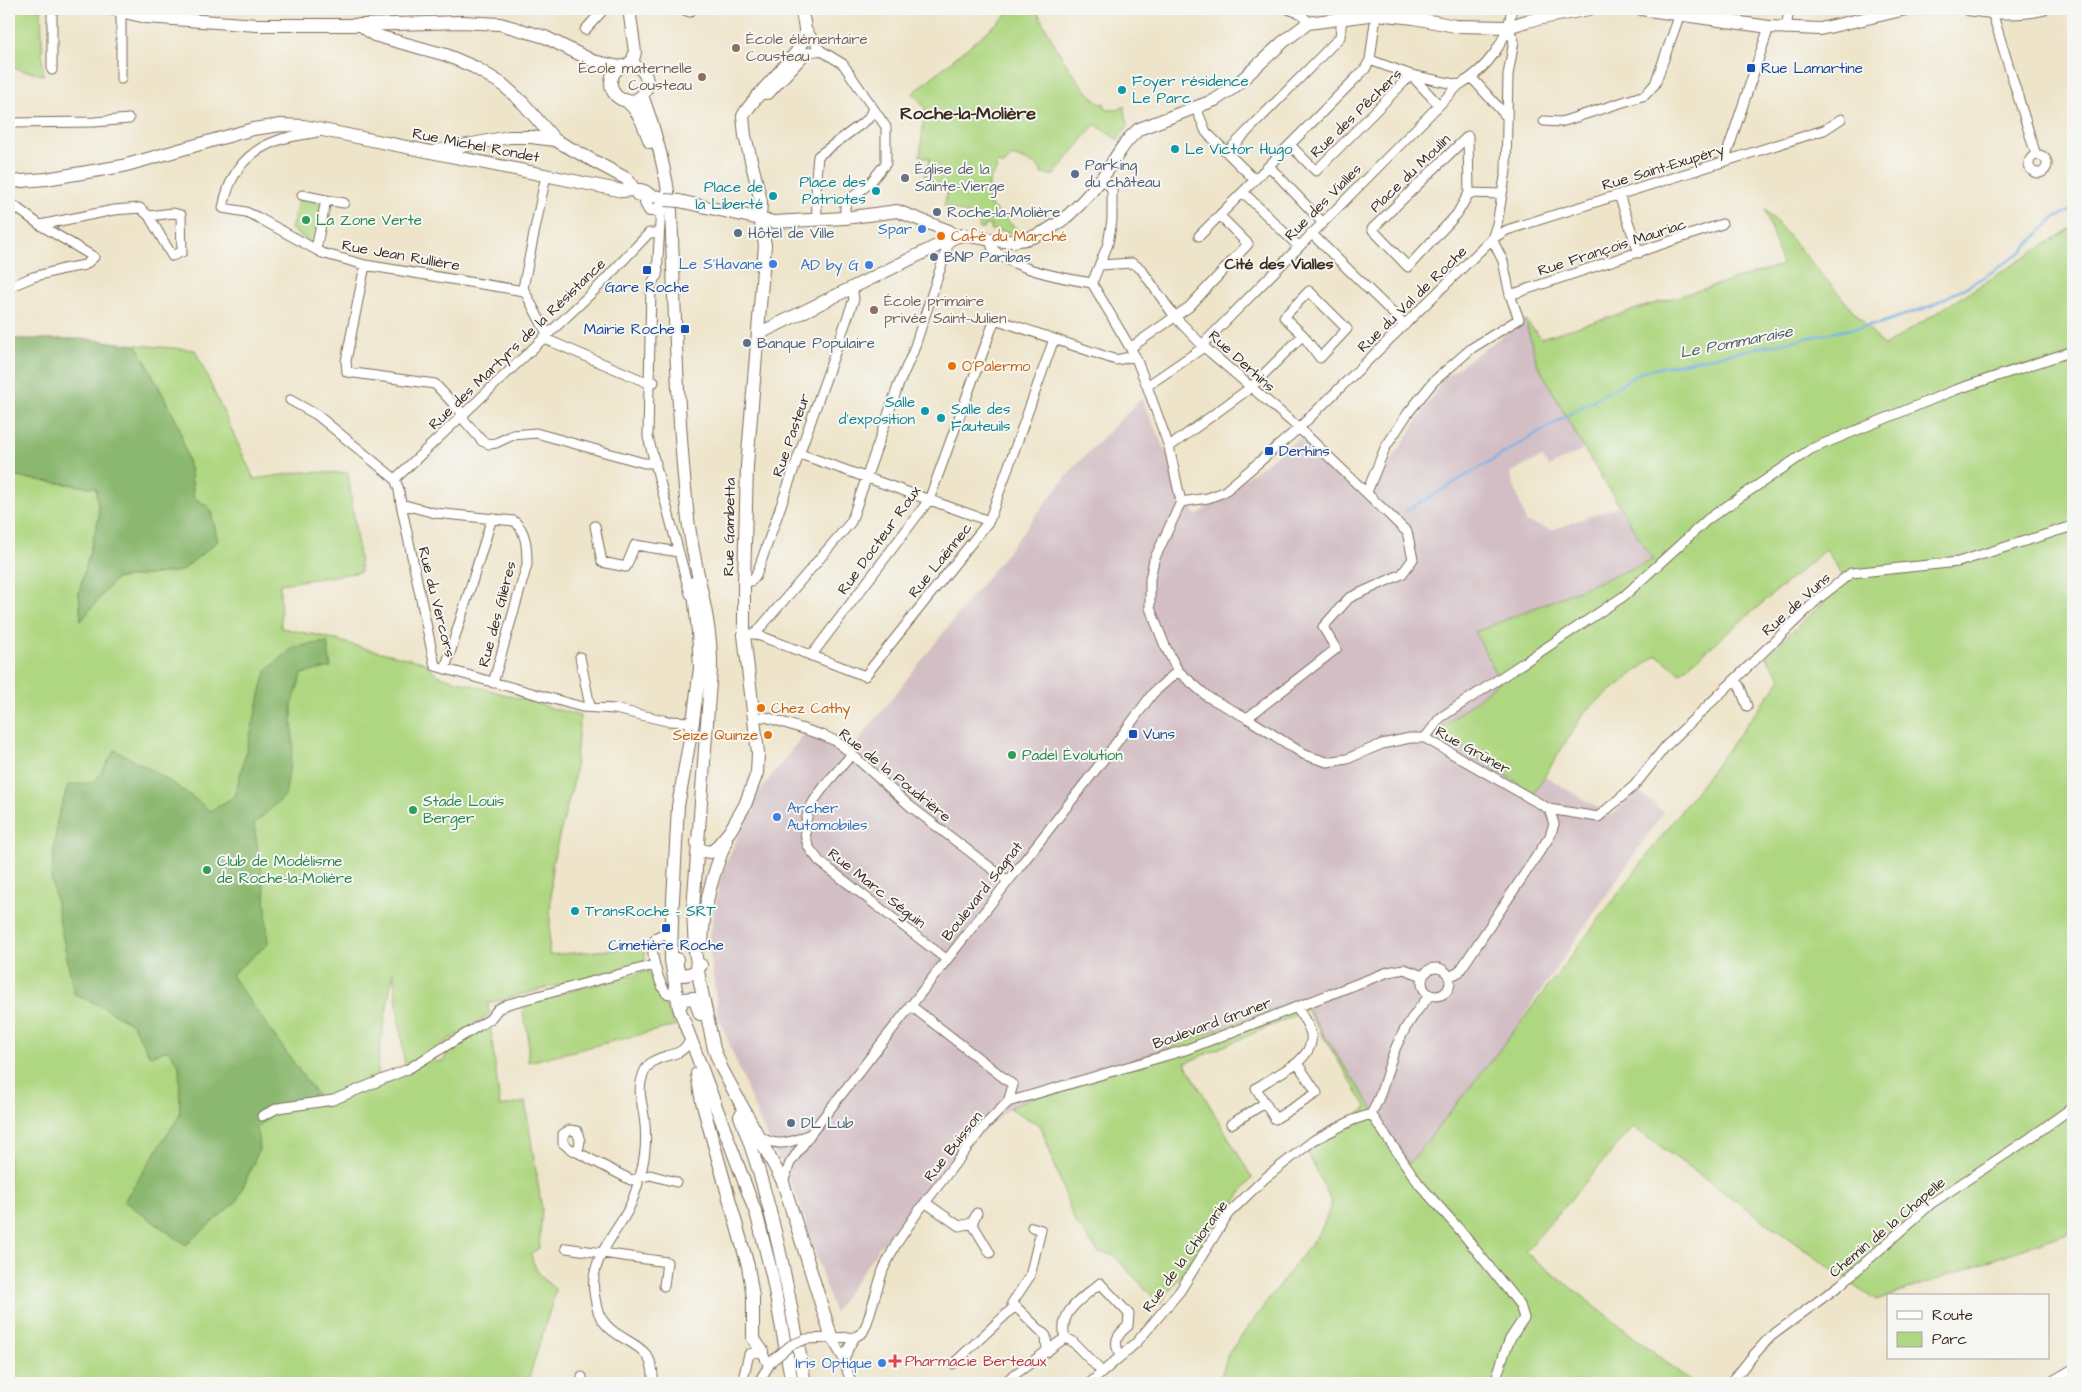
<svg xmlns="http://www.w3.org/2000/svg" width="2082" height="1392" font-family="'Architects Daughter',sans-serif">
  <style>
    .industrial { fill: #d2bec4 }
    .green { fill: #afd781; stroke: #758050 }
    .forest { fill: #8bb86f; stroke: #637146 }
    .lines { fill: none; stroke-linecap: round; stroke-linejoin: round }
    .stream { stroke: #75b1e7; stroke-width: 2.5 }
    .street-casing { stroke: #7a6b5a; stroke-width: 11 }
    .secondary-casing { stroke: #7a6b5a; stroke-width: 14 }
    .street { stroke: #fff; stroke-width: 9 }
    .secondary { stroke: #fff; stroke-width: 12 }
    .street-bridge-casing { stroke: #7a6b5a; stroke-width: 11; stroke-linecap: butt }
    .secondary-bridge-casing { stroke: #7a6b5a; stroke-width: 14; stroke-linecap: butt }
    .street-bridge { stroke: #fff; stroke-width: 9 }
    .secondary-bridge { stroke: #fff; stroke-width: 12 }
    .education-dot { fill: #8d6e63; stroke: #f6f6f2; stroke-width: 2 }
    .transit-dot { fill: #1a4fb4; stroke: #f6f6f2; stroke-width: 2 }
    .culture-dot { fill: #0f9aa8; stroke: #f6f6f2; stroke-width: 2 }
    .service-dot { fill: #5c6f8a; stroke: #f6f6f2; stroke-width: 2 }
    .worship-dot { fill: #6b7280; stroke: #f6f6f2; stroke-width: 2 }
    .leisure-dot { fill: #2e9e5b; stroke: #f6f6f2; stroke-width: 2 }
    .shop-dot { fill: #3f7fe0; stroke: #f6f6f2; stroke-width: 2 }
    .food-dot { fill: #e8710a; stroke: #f6f6f2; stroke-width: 2 }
    .health-dot { fill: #e0444e; stroke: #f6f6f2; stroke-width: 2 }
    .labels { text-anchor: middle; stroke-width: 4; stroke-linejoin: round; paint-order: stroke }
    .education-label { font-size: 15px; fill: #785e54; stroke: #f6f6f2; text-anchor: start }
    .transit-label { font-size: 15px; fill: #164399; stroke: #f6f6f2; text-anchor: start }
    .culture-label { font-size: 15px; fill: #0d838f; stroke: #f6f6f2; text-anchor: start }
    .street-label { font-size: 15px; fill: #3b2a1e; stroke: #f6f6f2 }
    .service-label { font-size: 15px; fill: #4e5e75; stroke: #f6f6f2; text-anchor: start }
    .worship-label { font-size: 15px; fill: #5b616d; stroke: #f6f6f2; text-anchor: start }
    .leisure-label { font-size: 15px; fill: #27864d; stroke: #f6f6f2; text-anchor: start }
    .shop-label { font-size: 15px; fill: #366cbe; stroke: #f6f6f2; text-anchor: end }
    .food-label { font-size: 15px; fill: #c56008; stroke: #f6f6f2; text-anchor: start }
    .health-label { font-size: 15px; fill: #be3a42; stroke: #f6f6f2; text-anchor: start }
    .neighbourhood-label { font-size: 16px; font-weight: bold; fill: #3b2a1e; stroke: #f6f6f2 }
    .water-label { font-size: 16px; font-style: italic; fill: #4f5964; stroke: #f6f6f2 }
    .quarter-label { font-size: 18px; font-weight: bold; fill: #3b2a1e; stroke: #f6f6f2 }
  </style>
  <rect width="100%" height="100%" fill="#f6f6f2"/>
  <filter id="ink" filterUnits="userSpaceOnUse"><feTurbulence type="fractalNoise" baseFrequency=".02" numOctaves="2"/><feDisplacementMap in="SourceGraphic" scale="10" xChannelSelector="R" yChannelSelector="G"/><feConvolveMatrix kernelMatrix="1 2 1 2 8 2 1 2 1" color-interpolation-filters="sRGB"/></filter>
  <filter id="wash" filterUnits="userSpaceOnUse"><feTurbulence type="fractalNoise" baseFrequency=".0096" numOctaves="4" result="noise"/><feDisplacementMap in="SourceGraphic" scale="20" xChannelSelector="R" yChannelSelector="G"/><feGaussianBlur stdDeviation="1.12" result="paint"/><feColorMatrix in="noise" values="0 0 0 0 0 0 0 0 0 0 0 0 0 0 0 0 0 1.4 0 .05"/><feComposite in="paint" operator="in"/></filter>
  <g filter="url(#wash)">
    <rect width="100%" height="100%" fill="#eee4c9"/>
    <path class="industrial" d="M1525 320 1537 363 1584 449 1549 467 1542 457 1510 473 1526 522 1552 530 1619 506 1653 560 1475 632 1500 681 1534 793 1545 776 1611 816 1638 791 1663 812 1508 1039 1409 1165 1300 999 1031 1098 1009 1108 947 1165 878 1249 834 1312 797 1196 761 1124 718 1016 709 943 720 878 754 799 803 735 855 745 1075 466 1141 399 1196 516 1299 438 1367 500 1444 378Z"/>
    <path class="green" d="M9 9H41L43 75 13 68 9 65Z
      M1014 9H1036C1053 42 1071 79 1100 104L1104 103 1106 110H1118L1124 106 1128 126 1118 140 1095 124 1054 175 1041 174 1042 171 1034 164 1012 156 1003 166 999 163 995 166 997 169 989 180V204L1022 234 991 230 992 226 985 225 984 229H979L980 220 965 213 944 206 948 187 923 179 930 159 920 156 925 108 913 93Z
      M299 197 324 203 314 242 310 243 291 229Z
      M1765 209 1884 346 2073 227V1231L1876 1301 1633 1127 1525 1252 1693 1383H1219L1228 1354 1321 1230 1332 1203 1306 1149 1367 1108 1307 1010 1185 1063 1252 1178 1160 1304 1112 1254 1099 1253 1074 1220 1041 1126 1009 1108 1031 1098 1300 999 1409 1164 1508 1039 1781 679 1766 656 1846 581 1826 549 1680 673 1657 655 1585 711 1534 793 1436 732 1500 681 1475 632 1653 560 1584 449 1537 363 1525 320 1541 338 1782 265Z
      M137 345 195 350 254 479 302 472 348 473 361 572 280 584 281 628 326 637 364 648 423 662 440 676 580 716 574 780 552 864 549 955 644 947 645 963 488 1003 489 1015 405 1067 393 972 377 1065 380 1085 432 1058 438 1062 444 1060 450 1047 490 1023 500 1107 525 1102 542 1209 539 1248 531 1254C534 1271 543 1279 556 1290L530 1374 532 1383H9V476L96 488 99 517 79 592 81 620 115 579 181 571 217 541 210 508 194 498 190 469 178 424Z
      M648 971 675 1026 528 1062V1035L521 1004Z"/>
    <path class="forest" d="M9 339H85L137 345 178 424 190 469 194 498 210 508 218 541 181 571 115 579 81 621 79 592 99 517 96 488 9 476Z
      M327 642 331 667 302 674 292 705 293 747 285 796 254 824 265 893 268 944 231 975 319 1098 277 1107 257 1129 259 1150 237 1201 186 1245 124 1201 180 1115 179 1065 168 1050 150 1056 132 1024 99 1005 74 994 51 878 57 821 68 785 95 782 115 750C149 768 181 786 210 811L235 796 266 671 294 647Z"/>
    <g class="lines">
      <path class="stream" d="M1406 511 1643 371 1881 323 1931 306 1984 277 2020 253 2055 217 2073 210"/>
    </g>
  </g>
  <g filter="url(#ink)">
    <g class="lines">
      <defs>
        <path id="street" d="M681 9 690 12
          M1288 9 1302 14 1308 23
          M802 10 812 9
          M1992 12 2036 155
          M805 27 820 50 843 64 886 127V163L870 183 850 199 845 206V218
          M1786 29 1789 9
          M585 30 604 9
          M1370 60 1411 75 1459 85
          M52 70V9
          M1472 78 1507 117
          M121 79V12
          M756 95 769 94 807 53 820 50
          M1196 108 1206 132 1255 180
          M1544 121 1561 122 1645 95 1655 84 1680 14
          M9 123 94 122 129 119
          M321 131C308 135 292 135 279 140 246 151 229 174 223 208L246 212 257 217 322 253 365 265 524 291
          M1290 145 1316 171 1411 75 1439 105
          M1227 152 1340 37 1342 17
          M2029 164a9 9 0 1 1 18 0a9 9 0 1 1-18 0Z
          M1724 162 1769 27
          M1269 166 1322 222
          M546 175 523 288 547 334
          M1243 192 1298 246
          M1469 193 1468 136 1372 229 1408 267 1457 214 1469 193 1502 194
          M302 195 326 200 316 249
          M1619 195 1639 253
          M326 200 344 203
          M9 202 40 225 94 257 85 265 63 269 33 277 9 287
          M817 220 816 177 818 156 868 119 873 108
          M40 225 114 210 140 208 149 216 172 256 182 252 181 215 173 213 149 216
          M1311 233 1405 325
          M1199 236 1365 69 1370 60 1376 14
          M991 238C991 242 991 246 993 249 1010 269 1067 279 1092 283
          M1492 239 1507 230 1824 130 1841 119
          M365 265 346 361 347 372 435 384 463 414 464 420 482 441 489 444 496 443 513 435 536 433 644 463H656
          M1100 265 1132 263 1141 269 1175 317 1204 347 1299 428 1407 532 1413 559 1402 574 1349 598 1323 627 1336 649 1247 718
          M658 271 651 286 648 437 690 594
          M657 276 661 206
          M1092 283 1135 356 1147 386 1169 447 1181 502 1154 560 1150 579V608L1165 646 1178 671 1208 697 1247 718 1305 755 1327 762 1347 759 1382 744 1410 738H1425L1549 809 1598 817 1634 786 1665 747 1818 599 1851 573 1958 562 2073 526
          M1092 283 1108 244 1112 220V189L1102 178
          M1309 291 1347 329 1320 358 1303 335 1284 317Z
          M1510 295 1722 224
          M543 338 646 382H654
          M1130 348 1189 307 1248 244 1220 216
          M1147 386 1204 347 1206 341 1459 85C1488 69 1507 41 1512 9
          M290 400 317 415 395 479 399 490 401 504 435 666 582 707 615 709 667 721 693 722
          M1169 447 1250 388 1303 335
          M800 454 989 521
          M395 479 599 286 649 233H659
          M1367 492 1385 448 1408 413 1434 381 1472 348 1519 319 1510 295 1503 261 1492 239
          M1181 502 1208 498 1224 492 1299 428 1492 239 1497 224 1506 171 1508 75 1514 41 1508 27
          M401 504 435 513 514 521C527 531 527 550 527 565L493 683
          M595 526 602 562 626 567 635 545 679 552
          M744 583 751 581 756 576 854 299 852 288
          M750 634H755L851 522 898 386 913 352 950 239
          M755 634 865 676 989 521 1054 339
          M811 656 929 500 995 319 1116 360 1135 356
          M580 657 590 706
          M445 669 492 518
          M1735 680 1740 687 1747 706
          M753 717H766L822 735 836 741 847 750 910 806 1008 881
          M1425 738 1440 718 1624 596 1708 519 1811 449 1955 390 2073 351
          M852 754C832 779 794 810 808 845 810 851 816 856 819 861L946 959
          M671 934C666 934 660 934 656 938 647 950 659 982 666 993L676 995
          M1422 982a14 14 0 1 1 28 0a14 14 0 1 1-28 0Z
          M1449 977 1459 972 1550 836 1554 824 1549 809
          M1296 1007C1312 1029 1320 1043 1297 1063
          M1008 1102 1185 1050 1388 972 1404 969 1423 976
          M1371 1114 1419 1184 1459 1229 1520 1305 1524 1318 1510 1339 1503 1357 1495 1383
          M262 1116 278 1108 333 1100 408 1069 490 1019 498 1009 508 1004 654 965
          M1231 1124 1265 1103 1256 1088 1297 1063 1317 1093 1275 1119 1265 1103
          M759 1135C774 1149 794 1142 810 1134
          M578 1152 580 1141 577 1131 570 1130 563 1134V1143L569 1148 631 1180 650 1175 676 1182
          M783 1182 790 1163 812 1132 1111 750 1153 693 1178 671
          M926 1203 959 1226 972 1223 977 1213
          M972 1223 990 1253
          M1032 1227 1041 1230 1030 1276 1012 1303 1046 1336 1047 1352
          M566 1248 667 1262 664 1286
          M1065 1338C1058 1311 1082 1299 1100 1283L1129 1314 1128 1326C1117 1335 1113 1341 1120 1356
          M806 1339 855 1337
          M832 1339 844 1360 851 1383
          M844 1360 849 1347 855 1337 863 1332 867 1323 883 1270 895 1246 917 1213 985 1125 1008 1102 1013 1085 910 1005
          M953 1364 1015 1306
          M582 1383V1377
          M653 1383C656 1338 617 1347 600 1316 597 1311 596 1304 595 1298 587 1264 612 1239 627 1212 633 1201 637 1188 640 1176 646 1156 647 1136 644 1116 642 1101 637 1090 643 1075 649 1057 664 1058 679 1052 683 1050 687 1045 690 1042
          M742 1383 749 1354 762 1351 768 1365
          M758 1383 771 1362
          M1003 1383 1065 1338 1072 1341 1102 1372
          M1090 1383 1137 1342 1180 1291 1228 1214 1264 1179 1314 1140 1353 1120 1371 1114C1384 1093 1386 1070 1396 1047 1404 1028 1416 1011 1430 995
          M1731 1383 1751 1358 1770 1337 1840 1285 1932 1203 2030 1138 2073 1107
          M2049 1383 2073 1369"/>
        <path id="secondary" d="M112 9 146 17 257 25H361L462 22 500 24 545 37 593 61 620 67
          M1641 9 1769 27 1820 29 1906 9
          M1968 9C1993 13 2018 15 2043 9
          M361 25 374 35 446 55 474 67 502 84 523 103 555 140 627 179 638 195
          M627 65 633 60 635 52 629 9
          M611 83a18 18 0 1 1 36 0a18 18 0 1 1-36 0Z
          M642 95C656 132 666 171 671 211 675 314 677 417 688 519 694 570 712 617 711 669L693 909 695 951 700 983 714 1049 722 1069 783 1182 832 1339
          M625 100C639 110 644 126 650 142
          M436 151 509 137H531L555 140
          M9 182 46 179 123 166 253 129 281 125 303 126 623 191C633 190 644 187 650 196
          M679 201 774 222 845 218 897 211 949 231 955 237
          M646 203 650 210H657L661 206V201L659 197 650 196
          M758 334 955 237 963 235C978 237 998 242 1013 241 1050 239 1081 206 1102 178 1114 162 1122 143 1139 129L1215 100 1233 88 1283 42 1308 23 1376 14 1414 18 1455 26 1508 27 1527 21 1589 9
          M693 583 698 632 700 668 693 722 678 806 672 919 671 960 679 1008 757 1216 772 1275 792 1383
          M697 842 699 848 704 851 710 852 715 849 730 831 745 805 757 773 758 753 744 635V583L747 466 765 245 760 218 761 201 745 136 743 116C754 94 804 52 805 36 806 27 803 18 801 9
          M702 945C703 908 712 876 726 841
          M677 959V967L682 975C691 975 697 971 701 965
          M679 1008 684 999 692 998 696 1002 700 1014
          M697 1074 702 1102 748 1266 753 1297V1338L762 1351
          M740 1116C773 1202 789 1293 805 1383"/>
      </defs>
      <use href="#street" class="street-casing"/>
      <use href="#secondary" class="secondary-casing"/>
      <use href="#street" class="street"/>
      <use href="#secondary" class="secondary"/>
      <defs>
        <path id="street-bridge" d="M773 1360 791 1345 806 1339"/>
        <path id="secondary-bridge" d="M665 200 679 201"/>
      </defs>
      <use href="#street-bridge" class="street-bridge-casing"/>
      <use href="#secondary-bridge" class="secondary-bridge-casing"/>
      <use href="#street-bridge" class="street-bridge"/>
      <use href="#secondary-bridge" class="secondary-bridge"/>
    </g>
  </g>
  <g class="education-dot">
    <circle cx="736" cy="48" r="5"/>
    <circle cx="702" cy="77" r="5"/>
    <circle cx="874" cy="310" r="5"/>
  </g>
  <g class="transit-dot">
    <rect x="1746" y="63" width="10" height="10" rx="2.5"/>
    <rect x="642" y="265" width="10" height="10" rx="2.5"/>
    <rect x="680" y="324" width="10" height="10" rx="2.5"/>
    <rect x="1264" y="446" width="10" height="10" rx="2.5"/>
    <rect x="1128" y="729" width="10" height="10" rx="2.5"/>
    <rect x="661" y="923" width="10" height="10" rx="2.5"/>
  </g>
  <g class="culture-dot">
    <circle cx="1122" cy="90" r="5"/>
    <circle cx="1175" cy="149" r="5"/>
    <circle cx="876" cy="191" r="5"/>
    <circle cx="773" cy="196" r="5"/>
    <circle cx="925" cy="411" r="5"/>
    <circle cx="941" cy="418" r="5"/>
    <circle cx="575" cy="911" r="5"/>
  </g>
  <g class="service-dot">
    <circle cx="1075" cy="174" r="5"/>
    <circle cx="937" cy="212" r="5"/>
    <circle cx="738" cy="233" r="5"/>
    <circle cx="934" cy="257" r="5"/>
    <circle cx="747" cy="343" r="5"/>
    <circle cx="791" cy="1123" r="5"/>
  </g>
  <circle class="worship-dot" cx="905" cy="178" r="5"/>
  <g class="leisure-dot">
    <circle cx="306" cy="220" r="5"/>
    <circle cx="1012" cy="755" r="5"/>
    <circle cx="413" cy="810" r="5"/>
    <circle cx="207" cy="870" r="5"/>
  </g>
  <g class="shop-dot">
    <circle cx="922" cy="229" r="5"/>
    <circle cx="773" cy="264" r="5"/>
    <circle cx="869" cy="265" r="5"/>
    <circle cx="777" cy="817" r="5"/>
    <circle cx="882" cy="1363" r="5"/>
  </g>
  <g class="food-dot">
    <circle cx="941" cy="236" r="5"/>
    <circle cx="952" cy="366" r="5"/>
    <circle cx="761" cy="708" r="5"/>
    <circle cx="768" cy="735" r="5"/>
  </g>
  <path class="health-dot" d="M892.5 1353.5h5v5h5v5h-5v5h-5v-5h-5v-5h5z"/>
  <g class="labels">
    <g class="education-label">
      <text x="746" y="44">École élémentaire<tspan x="746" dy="17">Cousteau</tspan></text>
      <text x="692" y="73" text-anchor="end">École maternelle<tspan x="692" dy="17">Cousteau</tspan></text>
      <text x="884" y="306">École primaire<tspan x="884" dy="17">privée Saint-Julien</tspan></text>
    </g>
    <g class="transit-label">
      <text x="1761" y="73">Rue Lamartine</text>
      <text x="647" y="292" text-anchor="middle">Gare Roche</text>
      <text x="675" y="334" text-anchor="end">Mairie Roche</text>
      <text x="1279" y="456">Derhins</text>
      <text x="1143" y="739">Vuns</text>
      <text x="666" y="950" text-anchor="middle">Cimetière Roche</text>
    </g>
    <g class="culture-label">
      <text x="1132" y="86">Foyer résidence<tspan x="1132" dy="17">Le Parc</tspan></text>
      <text x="1185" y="154">Le Victor Hugo</text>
      <text x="866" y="187" text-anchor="end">Place des<tspan x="866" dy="17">Patriotes</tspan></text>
      <text x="763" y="192" text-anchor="end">Place de<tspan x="763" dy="17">la Liberté</tspan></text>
      <text x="915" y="407" text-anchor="end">Salle<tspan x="915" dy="17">d'exposition</tspan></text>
      <text x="951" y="414">Salle des<tspan x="951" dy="17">Fauteuils</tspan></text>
      <text x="585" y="916">TransRoche - SRT</text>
    </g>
    <g class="street-label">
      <text transform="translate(1356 113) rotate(-44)" y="5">Rue des Pêchers</text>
      <text transform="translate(476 145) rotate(11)" y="5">Rue Michel Rondet</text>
      <text transform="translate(1663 167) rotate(-17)" y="5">Rue Saint-Exupéry</text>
      <text transform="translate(1410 173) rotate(-44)" y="5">Place du Moulin</text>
      <text transform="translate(1323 202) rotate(-45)" y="5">Rue des Vialles</text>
      <text transform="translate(1612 247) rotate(-18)" y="5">Rue François Mauriac</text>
      <text transform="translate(401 255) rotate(10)" y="5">Rue Jean Rullière</text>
      <text transform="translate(1412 299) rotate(-44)" y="5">Rue du Val de Roche</text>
      <text transform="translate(517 344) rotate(-44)" y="5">Rue des Martyrs de la Résistance</text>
      <text transform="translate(1242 361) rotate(42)" y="5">Rue Derhins</text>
      <text transform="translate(791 435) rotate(-71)" y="5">Rue Pasteur</text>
      <text transform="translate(729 527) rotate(-89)" y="5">Rue Gambetta</text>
      <text transform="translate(879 540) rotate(-54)" y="5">Rue Docteur Roux</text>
      <text transform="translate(940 560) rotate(-51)" y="5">Rue Laënnec</text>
      <text transform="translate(437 602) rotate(76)" y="5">Rue du Vercors</text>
      <text transform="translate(1796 604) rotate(-42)" y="5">Rue de Vuns</text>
      <text transform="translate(497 614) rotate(-75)" y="5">Rue des Glières</text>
      <text transform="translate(1473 750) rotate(29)" y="5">Rue Grüner</text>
      <text transform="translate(895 775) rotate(39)" y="5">Rue de la Poudrière</text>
      <text transform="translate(877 888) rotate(38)" y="5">Rue Marc Séguin</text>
      <text transform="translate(982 891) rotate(-52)" y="5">Boulevard Sagnat</text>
      <text transform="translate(1212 1023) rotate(-20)" y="5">Boulevard Gruner</text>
      <text transform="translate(953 1146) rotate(-52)" y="5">Rue Buisson</text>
      <text transform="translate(1887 1227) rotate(-40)" y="5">Chemin de la Chapelle</text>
      <text transform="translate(1185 1256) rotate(-54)" y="5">Rue de la Chiorarie</text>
    </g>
    <g class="service-label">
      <text x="1085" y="170">Parking<tspan x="1085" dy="17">du château</tspan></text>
      <text x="947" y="217">Roche-la-Molière</text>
      <text x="748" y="238">Hôtel de Ville</text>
      <text x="944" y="262">BNP Paribas</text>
      <text x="757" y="348">Banque Populaire</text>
      <text x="801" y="1128">DL Lub</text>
    </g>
    <g class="worship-label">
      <text x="915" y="174">Église de la<tspan x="915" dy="17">Sainte-Vierge</tspan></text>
    </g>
    <g class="leisure-label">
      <text x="316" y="225">La Zone Verte</text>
      <text x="1022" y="760">Padel Évolution</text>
      <text x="423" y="806">Stade Louis<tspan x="423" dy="17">Berger</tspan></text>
      <text x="217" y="866">Club de Modélisme<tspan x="217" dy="17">de Roche-la-Molière</tspan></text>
    </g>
    <g class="shop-label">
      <text x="912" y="234">Spar</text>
      <text x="763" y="269">Le S'Havane</text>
      <text x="859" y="270">AD by G</text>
      <text x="787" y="813" text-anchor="start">Archer<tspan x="787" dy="17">Automobiles</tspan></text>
      <text x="872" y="1368">Iris Optique</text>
    </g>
    <g class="food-label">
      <text x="951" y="241">Café du Marché</text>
      <text x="962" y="371">O'Palermo</text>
      <text x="771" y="713">Chez Cathy</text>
      <text x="758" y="740" text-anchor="end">Seize Quinze</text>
    </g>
    <g class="health-label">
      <text x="905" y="1366">Pharmacie Berteaux</text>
    </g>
    <g class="neighbourhood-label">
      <text x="1279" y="269">Cité des Vialles</text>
    </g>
    <g class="water-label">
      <text transform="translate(1736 341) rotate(-11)" y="6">Le Pommaraise</text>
    </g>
    <g class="quarter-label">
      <text x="968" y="119">Roche-la-Molière</text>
    </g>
  </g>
  <rect width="2082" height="1392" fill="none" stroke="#f6f6f2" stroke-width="30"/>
  <rect x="1887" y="1294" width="162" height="65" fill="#f6f6f2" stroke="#aba49d"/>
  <rect x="1897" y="1311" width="25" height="8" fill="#ffffff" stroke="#aba49d"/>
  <text x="1932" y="1320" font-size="15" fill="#3b2a1e">Route</text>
  <rect x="1897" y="1332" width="25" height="15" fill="#afd781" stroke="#aba49d"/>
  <text x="1932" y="1344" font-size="15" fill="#3b2a1e">Parc</text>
</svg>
